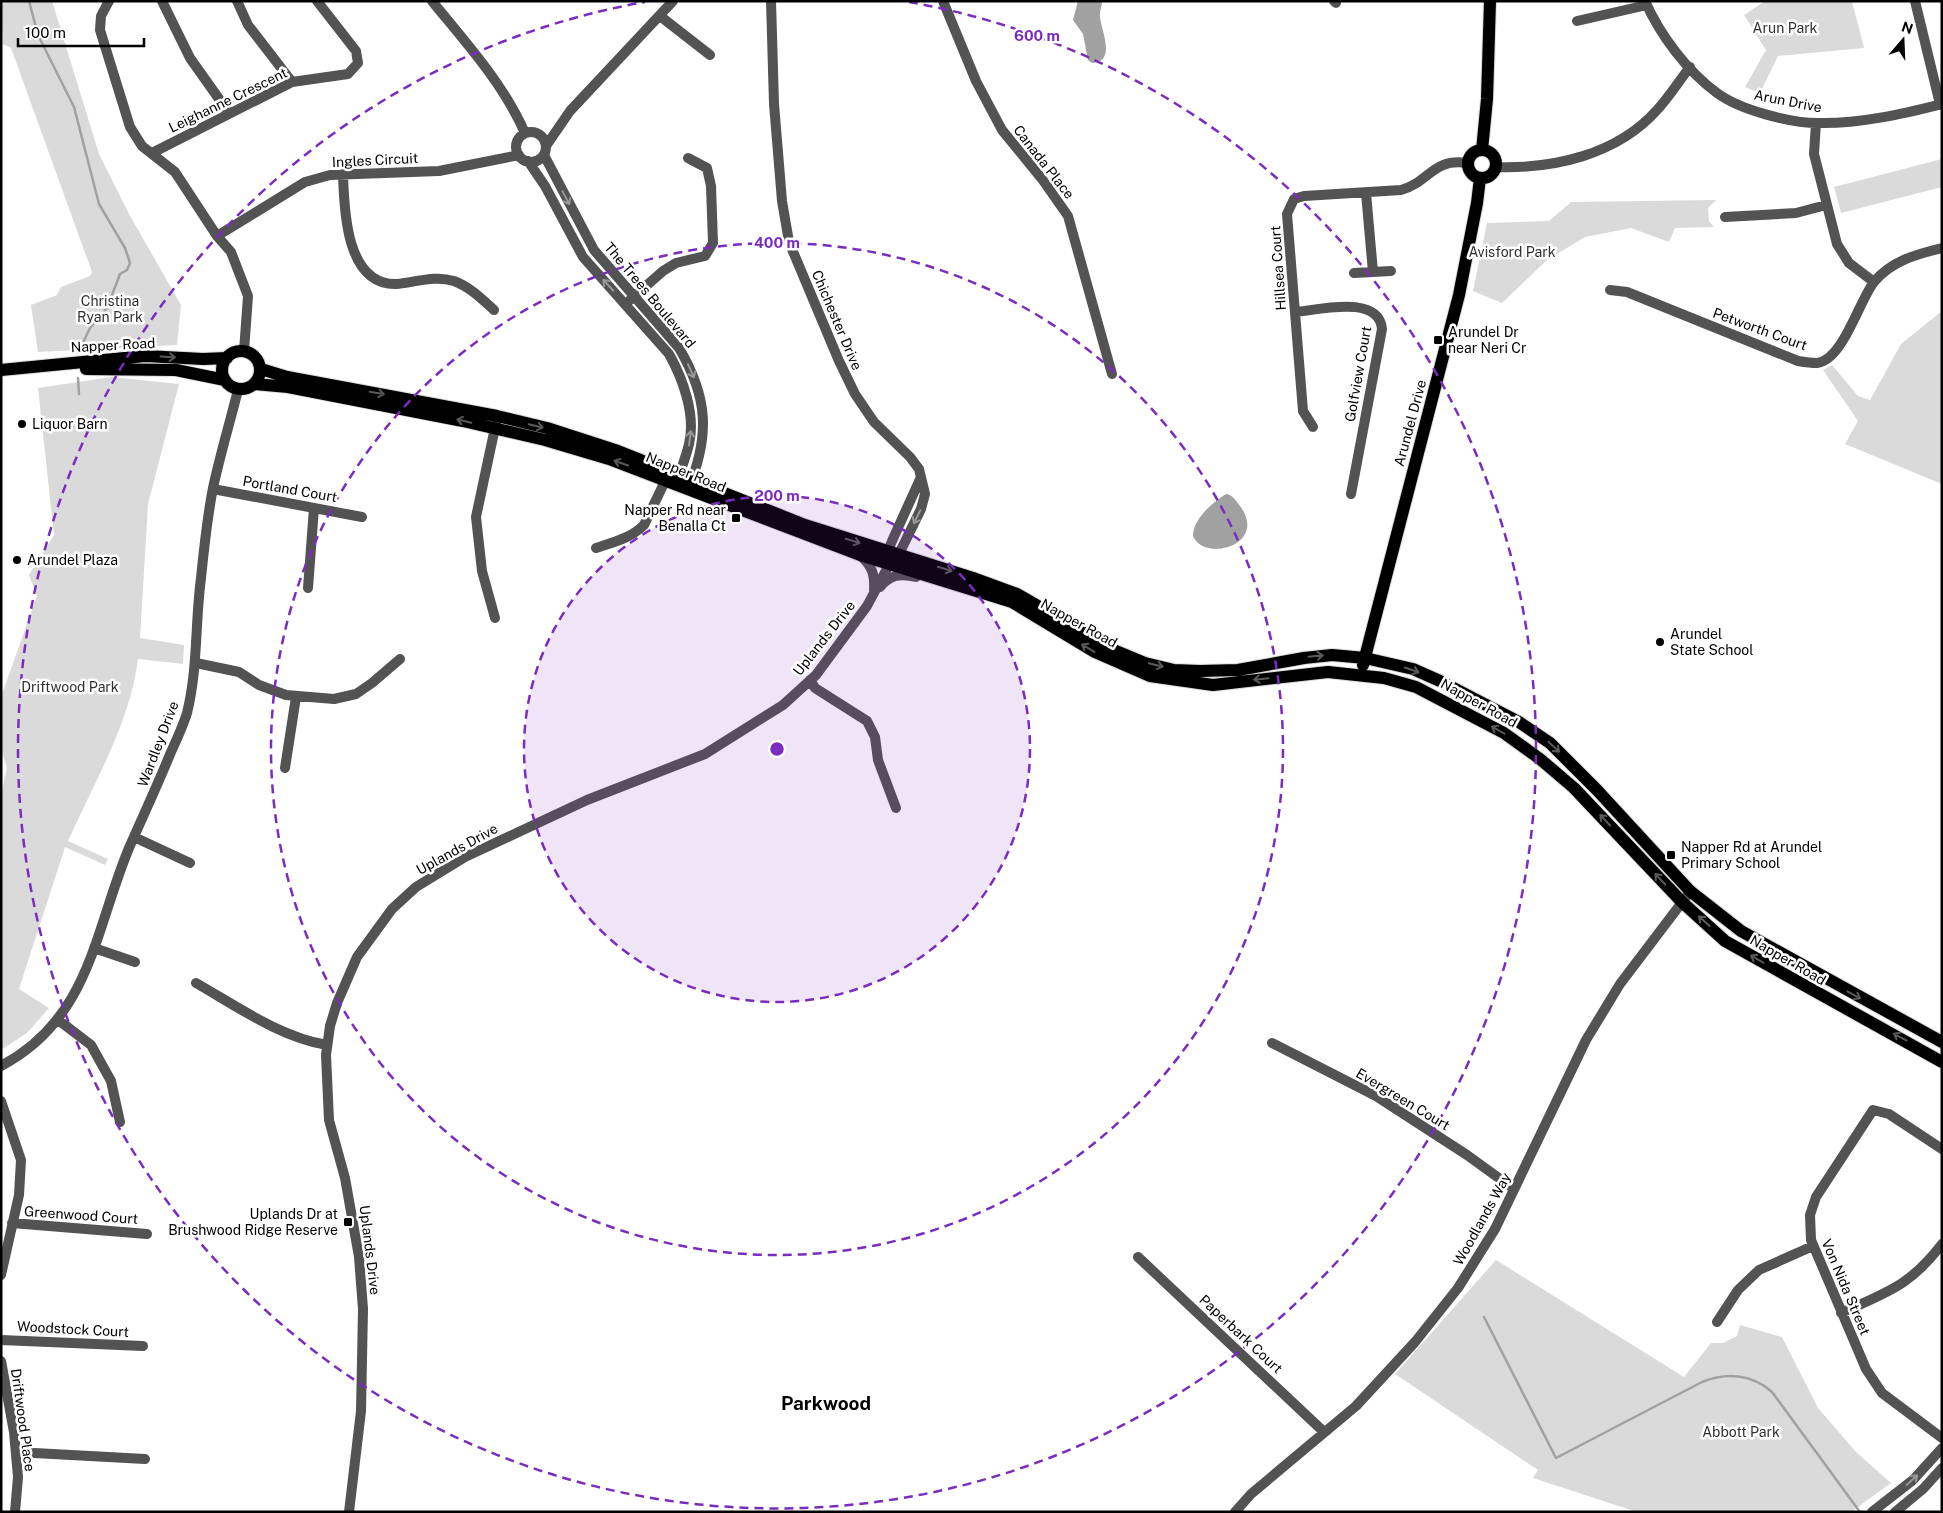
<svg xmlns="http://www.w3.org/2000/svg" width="1943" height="1513" font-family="'Public Sans',sans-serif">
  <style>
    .green { fill: #dadada }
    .water { fill: #a1a1a1 }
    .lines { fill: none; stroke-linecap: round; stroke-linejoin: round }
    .stream { stroke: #a1a1a1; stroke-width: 2.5 }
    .major-casing { stroke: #dbdbdb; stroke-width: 14 }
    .minor { stroke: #535353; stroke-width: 10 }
    .major { stroke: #000; stroke-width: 12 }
    .oneway { stroke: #989898 }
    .oneway2 { stroke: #595959 }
    .ring { fill: none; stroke: #7b2cbf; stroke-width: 2.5; stroke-dasharray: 9 6 }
    .poi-dot { fill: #000; stroke: #fff; stroke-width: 2 }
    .labels { text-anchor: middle; stroke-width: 5; stroke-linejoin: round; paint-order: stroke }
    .park-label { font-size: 14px; fill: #313131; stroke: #fff }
    .street-label { font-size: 14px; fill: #000; stroke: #fff }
    .poi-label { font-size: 14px; fill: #000; stroke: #fff; text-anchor: start }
    .district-label { font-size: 19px; font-weight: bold; fill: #000; stroke: #fff }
    .centre { fill: #7b2cbf; stroke: #fff; stroke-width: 2.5 }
    .ring-label { font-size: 15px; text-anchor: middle; font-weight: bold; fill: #7b2cbf; stroke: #fff; stroke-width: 5; stroke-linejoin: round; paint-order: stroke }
  </style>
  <rect width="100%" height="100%" fill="#fff"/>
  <path class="green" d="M1 1H52L99 154 129 214 181 305 177 345 38 352 31 305 57 295 61 287 90 276 92 272 11 48 3 44Z
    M1765 1H1852L1864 48 1778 56 1760 93 1745 87 1766 50 1744 15Z
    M1942 159V187L1841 213 1834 187Z
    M1716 200 1708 208 1709 221 1714 227 1675 228 1669 242 1631 228 1585 237 1547 260 1502 303 1473 291 1487 223 1549 221 1571 202Z
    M1942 311V484L1845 444 1858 421 1823 370 1832 365 1858 396 1870 400 1901 344Z
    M111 377 179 384 148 504 140 638 184 645 183 664 138 659C130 723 94 783 68 841L108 859 105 865 65 847 19 989 49 1008 27 1033 1 1050V794L7 768 1 748V697L37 596 29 575 54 535 38 388Z
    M1496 1260 1684 1377 1711 1343H1723L1737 1336 1740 1325 1782 1337 1818 1408 1856 1452 1891 1483 1851 1512H1637L1533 1478 1538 1470 1395 1374Z"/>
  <path class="water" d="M1078 1H1102C1102 7 1099 12 1100 17 1101 30 1117 62 1092 63L1088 60 1083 34 1073 20Z
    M1226 494C1232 494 1236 501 1240 506 1269 545 1204 563 1193 536 1193 519 1212 503 1226 494Z"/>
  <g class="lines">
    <path class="stream" d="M29 1 38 35 74 107 99 204 125 248 130 263 127 270 120 274 107 308 90 328 78 353
      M78 378 79 394
      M1484 1317 1556 1458 1702 1382C1727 1372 1752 1374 1772 1392L1860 1512"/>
    <defs>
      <path id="major" d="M1468 164a14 14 0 1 1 28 0a14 14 0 1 1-28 0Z
        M1482 150 1487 99 1490 1
        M222 370a19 19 0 1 1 38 0a19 19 0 1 1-38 0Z
        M86 369 176 370 225 380
        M261 369 287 377 497 416 547 428 618 451 805 525 973 578 1017 594 1116 651 1145 663 1174 670 1200 671 1238 670 1304 658 1332 655 1365 658 1413 669 1440 681 1519 722 1550 743 1597 790 1690 891 1741 931 1942 1042
        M1 370 145 356 203 359 227 358
        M255 384 288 387 463 421 545 440 609 459 860 555 1012 602 1095 652 1150 676 1213 685 1328 672 1384 678 1416 687 1504 733 1540 759 1574 788 1682 902 1725 941 1942 1062
        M1363 665 1459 295 1477 203 1480 178"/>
    </defs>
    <use href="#major" class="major-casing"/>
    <path class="minor" d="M109 1 101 16 100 30 130 127 142 146 175 172 217 236 231 252 248 296 244 351
      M162 1 190 58 229 113
      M237 1 248 25 292 82
      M432 1C466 43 503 83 525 133
      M943 1 976 81 1002 130 1042 179 1068 216 1112 374
      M1334 1 1336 3
      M1645 1C1660 35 1687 71 1717 93 1740 110 1790 123 1818 123 1859 124 1902 114 1942 104
      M1915 1 1940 104
      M660 16 710 55
      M1577 21 1647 5
      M1816 123 1814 154 1837 244 1849 263 1874 282
      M516 147a15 15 0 1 1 30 0a15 15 0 1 1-30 0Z
      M546 146 570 111 673 1
      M152 153 292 82 348 74 358 63 356 51 317 1
      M544 155 594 250 679 348C708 397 710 435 689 487
      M528 161 545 186 583 257 669 354C683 379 696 415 689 444 686 457 681 469 677 481
      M1496 167C1553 169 1617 155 1657 110 1669 97 1679 81 1690 67
      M343 174C344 210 346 286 397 284 417 282 435 275 454 281 470 287 482 299 494 310
      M1366 193 1373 272
      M1725 217 1796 213 1826 205
      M217 236 305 182 330 175 439 171 519 155
      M1354 273 1391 271
      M1610 290 1627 292 1798 361C1804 362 1811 363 1817 363 1843 360 1859 301 1874 282 1891 261 1917 254 1942 248
      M630 300 663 271 676 263 705 256 713 243 711 186 707 168 688 158
      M1295 312C1319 310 1379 294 1382 329L1351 494
      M1313 427 1303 411 1287 214 1294 199 1304 196 1401 190C1430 182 1432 158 1467 163
      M213 489 362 517
      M596 548C614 542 631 538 644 525L668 475
      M860 555C872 566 875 574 874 590
      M889 558 888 551 892 541 921 477
      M880 587C890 575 900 573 916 577
      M308 588 314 508
      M495 618 482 571 476 517 496 423
      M196 663 239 672 259 685 286 695 334 699 356 694 372 683 400 659
      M810 680 815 688 867 721 875 737 878 760 896 808
      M285 768 296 697
      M134 837 190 863
      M94 948 135 962
      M196 983C238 1007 280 1037 327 1045
      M57 1019 91 1045 111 1081 120 1122
      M1272 1043 1376 1096 1467 1155 1514 1189
      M1 1066C90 1019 94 932 129 848 143 816 158 784 171 752 177 739 183 726 187 713 198 669 195 623 201 578 204 548 207 518 213 488 220 455 230 422 238 390
      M1 1101 21 1160 19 1195 1 1275
      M1942 1149 1889 1114 1873 1110 1816 1197 1810 1215 1811 1240 1866 1369 1882 1393 1942 1438
      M12 1223 147 1234
      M1138 1257 1324 1432
      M1841 1313C1887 1292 1910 1286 1942 1244
      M1717 1322 1738 1290 1759 1270 1813 1246
      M1 1340 143 1346
      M1 1361 14 1432 18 1477 15 1512
      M16 1452 145 1459
      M349 1512 361 1411 363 1309 359 1257 345 1178 329 1120 326 1055 330 1026 337 1003 357 957 392 909 416 887 465 857 587 800 705 754 783 705 816 675 867 606 890 563 899 554 921 509 925 494 919 469 910 457 874 422 855 394 839 361 789 242 782 201 774 104 771 1
      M1235 1512 1251 1494 1356 1406 1415 1342 1458 1288 1495 1229 1586 1040 1620 984 1686 897
      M1872 1512 1913 1480 1942 1448
      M1895 1512 1923 1489 1942 1468"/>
    <use href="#major" class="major"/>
  </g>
  <defs><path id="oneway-shaft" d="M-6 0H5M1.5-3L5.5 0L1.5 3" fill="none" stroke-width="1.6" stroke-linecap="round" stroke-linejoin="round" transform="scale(1.25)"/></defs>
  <g class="oneway">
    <use href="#oneway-shaft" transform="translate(566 198) rotate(62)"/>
    <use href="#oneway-shaft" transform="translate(608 285) rotate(-133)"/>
    <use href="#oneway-shaft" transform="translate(691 371) rotate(66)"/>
    <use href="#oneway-shaft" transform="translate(690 438) rotate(-83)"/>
    <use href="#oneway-shaft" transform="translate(917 517) rotate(116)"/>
    <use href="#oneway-shaft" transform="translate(1912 1480) rotate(-43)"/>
  </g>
  <g class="oneway2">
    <use href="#oneway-shaft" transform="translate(168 357) rotate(3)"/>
    <use href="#oneway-shaft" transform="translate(377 393) rotate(10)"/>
    <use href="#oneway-shaft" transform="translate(464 421) rotate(-167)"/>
    <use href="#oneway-shaft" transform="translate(536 426) rotate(14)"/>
    <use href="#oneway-shaft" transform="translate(621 463) rotate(-161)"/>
    <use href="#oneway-shaft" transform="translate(853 541) rotate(17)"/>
    <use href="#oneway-shaft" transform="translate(945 569) rotate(17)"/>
    <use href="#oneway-shaft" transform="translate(1088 648) rotate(-149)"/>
    <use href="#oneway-shaft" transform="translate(1316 656) rotate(-6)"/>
    <use href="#oneway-shaft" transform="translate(1156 665) rotate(14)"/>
    <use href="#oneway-shaft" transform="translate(1412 670) rotate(19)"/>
    <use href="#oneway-shaft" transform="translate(1261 679) rotate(174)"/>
    <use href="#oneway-shaft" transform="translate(1498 730) rotate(-150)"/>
    <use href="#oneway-shaft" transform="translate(1554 747) rotate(43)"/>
    <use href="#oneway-shaft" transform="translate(1605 820) rotate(-133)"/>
    <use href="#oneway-shaft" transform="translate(1660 879) rotate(-133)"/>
    <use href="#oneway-shaft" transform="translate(1704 921) rotate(-138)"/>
    <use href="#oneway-shaft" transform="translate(1757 959) rotate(-150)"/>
    <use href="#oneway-shaft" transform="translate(1854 995) rotate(29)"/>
    <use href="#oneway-shaft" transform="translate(1900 1037) rotate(-152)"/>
  </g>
  <circle cx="777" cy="749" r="253" fill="#7b2cbf" fill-opacity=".12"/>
  <g class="ring">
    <circle cx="777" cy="749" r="253"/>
    <circle cx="777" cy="749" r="506"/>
    <path d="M909 2A759 759 0 1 1 645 2"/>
  </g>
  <g class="poi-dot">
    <rect x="1433" y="335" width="10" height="10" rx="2.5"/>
    <circle cx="22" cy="424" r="5"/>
    <rect x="731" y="513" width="10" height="10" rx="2.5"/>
    <circle cx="17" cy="560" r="5"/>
    <circle cx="1660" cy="642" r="5"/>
    <rect x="1666" y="850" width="10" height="10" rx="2.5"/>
    <rect x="343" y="1217" width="10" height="10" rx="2.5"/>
  </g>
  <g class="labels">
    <g class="park-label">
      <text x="1785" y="33">Arun Park</text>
      <text x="1512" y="257">Avisford Park</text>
      <text x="110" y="306">Christina<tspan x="110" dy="16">Ryan Park</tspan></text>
      <text x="70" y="692">Driftwood Park</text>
      <text x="1741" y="1437">Abbott Park</text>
    </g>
    <g class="street-label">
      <text transform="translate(228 100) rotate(-26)" y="5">Leighanne Crescent</text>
      <text transform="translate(1788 101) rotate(11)" y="5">Arun Drive</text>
      <text transform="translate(375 160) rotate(-3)" y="5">Ingles Circuit</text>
      <text transform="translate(1044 162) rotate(52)" y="5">Canada Place</text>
      <text transform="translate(1278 268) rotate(-94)" y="5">Hillsea Court</text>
      <text transform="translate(650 295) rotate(50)" y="5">The Trees Boulevard</text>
      <text transform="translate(837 320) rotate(67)" y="5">Chichester Drive</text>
      <text transform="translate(1760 329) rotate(20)" y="5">Petworth Court</text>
      <text transform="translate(113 345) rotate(-3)" y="5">Napper Road</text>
      <text transform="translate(1358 374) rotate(-80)" y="5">Golfview Court</text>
      <text transform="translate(1410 423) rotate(-75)" y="5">Arundel Drive</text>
      <text transform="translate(686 472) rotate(22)" y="5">Napper Road</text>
      <text transform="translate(290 489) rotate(10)" y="5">Portland Court</text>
      <text transform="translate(1079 623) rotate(29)" y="5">Napper Road</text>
      <text transform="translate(824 638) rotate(-52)" y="5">Uplands Drive</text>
      <text transform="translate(1479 703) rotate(29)" y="5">Napper Road</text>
      <text transform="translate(158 744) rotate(-69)" y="5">Wardley Drive</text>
      <text transform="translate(457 849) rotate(-29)" y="5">Uplands Drive</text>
      <text transform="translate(1788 960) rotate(30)" y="5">Napper Road</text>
      <text transform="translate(1403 1099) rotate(31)" y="5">Evergreen Court</text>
      <text transform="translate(81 1215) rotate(4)" y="5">Greenwood Court</text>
      <text transform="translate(1482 1219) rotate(-61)" y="5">Woodlands Way</text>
      <text transform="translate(370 1250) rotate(83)" y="5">Uplands Drive</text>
      <text transform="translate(1846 1287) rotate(67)" y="5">Von Nida Street</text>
      <text transform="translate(73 1329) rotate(3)" y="5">Woodstock Court</text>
      <text transform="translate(1241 1334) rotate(43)" y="5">Paperbark Court</text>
      <text transform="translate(23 1420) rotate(82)" y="5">Driftwood Place</text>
    </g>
    <g class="poi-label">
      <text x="1448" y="337">Arundel Dr<tspan x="1448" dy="16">near Neri Cr</tspan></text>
      <text x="32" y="429">Liquor Barn</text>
      <text x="726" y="515" text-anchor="end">Napper Rd near<tspan x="726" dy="16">Benalla Ct</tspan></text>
      <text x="27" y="565">Arundel Plaza</text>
      <text x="1670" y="639">Arundel<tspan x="1670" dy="16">State School</tspan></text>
      <text x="1681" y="852">Napper Rd at Arundel<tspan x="1681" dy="16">Primary School</tspan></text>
      <text x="338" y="1219" text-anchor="end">Uplands Dr at<tspan x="338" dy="16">Brushwood Ridge Reserve</tspan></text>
    </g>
    <g class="district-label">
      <text x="826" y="1410">Parkwood</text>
    </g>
  </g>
  <circle cx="777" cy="749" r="8" class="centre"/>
  <g class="ring-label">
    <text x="1037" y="41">600 m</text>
    <text x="777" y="248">400 m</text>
    <text x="777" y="501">200 m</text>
  </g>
  <rect width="1943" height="1513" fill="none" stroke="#000000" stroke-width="5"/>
  <g transform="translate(1903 40) rotate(19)" stroke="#ffffff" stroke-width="4" paint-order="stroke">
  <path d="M0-4L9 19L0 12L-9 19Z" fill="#000000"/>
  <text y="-8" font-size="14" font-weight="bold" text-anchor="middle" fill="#000000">N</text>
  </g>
  <path d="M18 38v8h126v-8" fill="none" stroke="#000000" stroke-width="2.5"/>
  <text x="25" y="38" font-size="15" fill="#000000" stroke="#ffffff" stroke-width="4" paint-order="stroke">100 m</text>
</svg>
